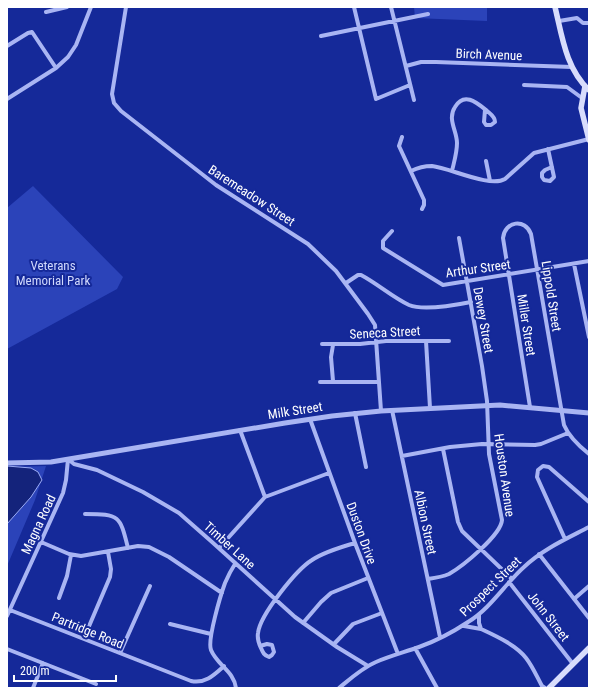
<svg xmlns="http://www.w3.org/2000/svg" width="596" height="695" font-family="'Roboto Condensed',sans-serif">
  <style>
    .green { fill: #2b43b9 }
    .water { fill: #14237b; stroke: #9babf5 }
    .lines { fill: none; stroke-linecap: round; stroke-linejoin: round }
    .minor { stroke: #a9b5f3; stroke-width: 4 }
    .tertiary { stroke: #a9b5f3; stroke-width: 5 }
    .secondary { stroke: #d8ddfc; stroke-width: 5.5 }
    .labels { text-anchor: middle; stroke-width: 4; stroke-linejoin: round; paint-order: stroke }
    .street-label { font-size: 13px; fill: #fff; stroke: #152999 }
    .park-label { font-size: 13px; fill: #d0d8fd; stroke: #152999 }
  </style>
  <rect width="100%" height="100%" fill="#152999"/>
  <path class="green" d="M414 7H487V21L415 18Z
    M33 186 123 277 117 289 7 349V208Z
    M46 466 35 500 7 566V467Z"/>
  <path class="water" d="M7 466 31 468 38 472 42 480 31 497 7 524Z"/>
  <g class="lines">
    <path class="minor" d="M126 7 112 94 114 103 121 111 216 185 308 244 336 271 368 314 375 325 381 411
      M354 7 376 99 410 85
      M391 7 414 100
      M46 12 67 7
      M559 21 577 18 583 23H589
      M321 36 428 14
      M7 46 28 33 32 32 56 68
      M406 66 421 62H436L572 67
      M524 85 567 87 582 98
      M7 99 56 68 68 57 76 45 91 7
      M402 137 399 146 424 200V205L422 209
      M548 149 554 177 550 181 544 180 542 177V173L545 170 552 167
      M486 161 490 181
      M411 171C417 168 425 166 432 166 450 168 490 188 505 179L534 153 589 139
      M452 171C454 162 457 153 457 143 457 131 447 119 455 107 464 92 476 102 486 110 490 114 495 116 495 122L491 125H486L484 122 485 110
      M392 231 383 241V248L443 285 589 261
      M574 264 589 337
      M346 283 358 275H361C378 284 392 297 409 305 423 311 456 305 471 302
      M426 341 430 408
      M322 344H360L386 341H449
      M333 381 331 357 333 345
      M320 382H378
      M530 407 503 238C505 221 525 218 531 234L564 425C569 437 579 446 589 454
      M392 410 440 637
      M355 413 366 467
      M310 419 355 543 398 654
      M240 430 265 497
      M443 449 458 522 462 531 512 579
      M402 456 450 447 482 444 535 445 541 444 568 433
      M68 459 74 464 97 470 143 492 179 513 212 542 295 617 337 647 368 666
      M85 514C120 514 120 516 128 548
      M565 539 537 477 538 470 543 466 549 467 589 502
      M41 542 69 554 81 556 138 546 149 547 169 557 222 593
      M219 548 265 497 329 473
      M539 554 589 618
      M235 564C231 570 228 576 225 583 221 594 207 640 211 650 217 665 234 671 236 688
      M428 579C435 578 442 577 449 574 463 566 501 535 502 520L489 454 487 401 482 366 459 238
      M509 582 573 664
      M59 598 67 576 71 555
      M574 599 589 586
      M10 610 191 681C205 684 214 675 224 666
      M479 614V623L481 629C496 636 516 645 526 658 533 667 537 677 542 686L545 688
      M7 616 63 493 66 480 68 459
      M303 623 321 602 331 593 368 578
      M170 624 211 634
      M464 626 481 629
      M84 638 110 577 111 569 108 552
      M334 644 353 624 382 613
      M260 646 267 644 272 645 274 652 272 655 269 657C264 655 263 653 261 648 259 644 257 639 258 633 260 615 296 570 312 560 324 552 341 547 355 543
      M415 648 437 688
      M7 649 96 684
      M120 653 150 586
      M33 688 43 663
      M339 688C350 679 362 668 376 662 390 656 405 652 419 647 436 641 453 632 468 622 490 609 505 584 524 567 543 549 566 539 589 527"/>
    <path class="tertiary" d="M7 463 51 462 285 423 332 416 381 411 500 405 589 413"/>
    <path class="secondary" d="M555 7C562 36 566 69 589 90
      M585 86 581 108 589 140
      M549 688 589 648"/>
  </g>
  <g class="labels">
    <g class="street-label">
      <text transform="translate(489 54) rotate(2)" y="5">Birch Avenue</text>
      <text transform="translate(252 195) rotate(33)" y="5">Baremeadow Street</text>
      <text transform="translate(478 268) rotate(-8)" y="5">Arthur Street</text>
      <text transform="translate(552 296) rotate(81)" y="5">Lippold Street</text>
      <text transform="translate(484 320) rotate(80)" y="5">Dewey Street</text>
      <text transform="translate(527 325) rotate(81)" y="5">Miller Street</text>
      <text transform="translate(385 332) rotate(-3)" y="5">Seneca Street</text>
      <text transform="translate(295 410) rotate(-9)" y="5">Milk Street</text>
      <text transform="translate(505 475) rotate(82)" y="5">Houston Avenue</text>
      <text transform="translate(426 522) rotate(78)" y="5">Albion Street</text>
      <text transform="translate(38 524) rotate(-65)" y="5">Magna Road</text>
      <text transform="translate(362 533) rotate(70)" y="5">Duston Drive</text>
      <text transform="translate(230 545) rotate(42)" y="5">Timber Lane</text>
      <text transform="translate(490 586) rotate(-44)" y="5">Prospect Street</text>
      <text transform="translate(549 616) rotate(52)" y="5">John Street</text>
      <text transform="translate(88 630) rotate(22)" y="5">Partridge Road</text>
    </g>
    <g class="park-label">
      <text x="53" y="270">Veterans<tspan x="53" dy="15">Memorial Park</tspan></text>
    </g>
  </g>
  <rect width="596" height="695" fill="none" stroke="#ffffff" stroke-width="16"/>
  <path d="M14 675v6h102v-6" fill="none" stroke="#ffffff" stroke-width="2"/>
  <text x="20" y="675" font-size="12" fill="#ffffff" stroke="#152999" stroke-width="3" paint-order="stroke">200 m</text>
</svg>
